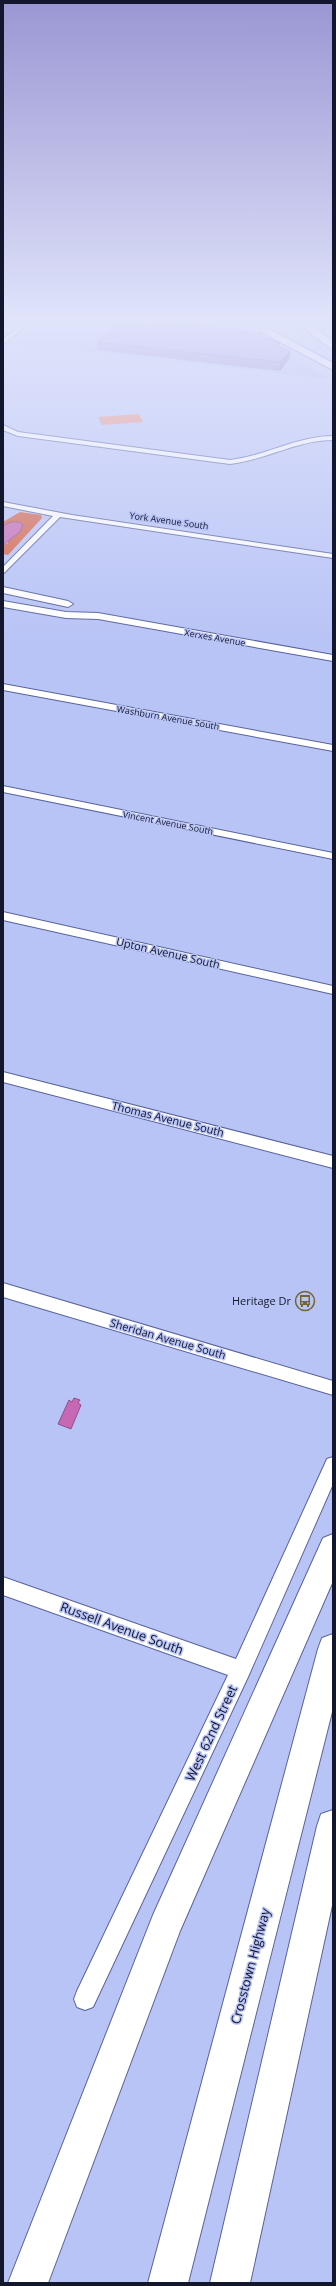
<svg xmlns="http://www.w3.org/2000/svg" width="336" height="2286" font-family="'Open Sans',sans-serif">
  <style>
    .built { fill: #aab5eb }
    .green { fill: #f38468 }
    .forest { fill: #d46246 }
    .water { fill: #c668b3; stroke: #90508b }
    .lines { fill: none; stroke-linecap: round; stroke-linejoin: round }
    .minor-casing { stroke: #59639b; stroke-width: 2 }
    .tertiary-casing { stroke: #59639b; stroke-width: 2 }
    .motorway-casing { stroke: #59639b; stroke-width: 2 }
    .minor { fill: #fff; fill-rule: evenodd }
    .tertiary { fill: #fff; fill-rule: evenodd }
    .motorway { fill: #fff; fill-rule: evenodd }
    .wall { fill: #8369c2 }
    .shaded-wall { fill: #6a559e }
    .building { fill: #987ae1; stroke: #6a559e }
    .labels { text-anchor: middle; stroke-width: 3; stroke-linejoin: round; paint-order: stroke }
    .far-street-label { font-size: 9px; fill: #13172d; stroke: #b9c4f6 }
    .street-label { font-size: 11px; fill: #13172d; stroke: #b9c4f6 }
    .poi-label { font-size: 11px; fill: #13172d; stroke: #b9c4f6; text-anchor: end }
    .near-street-label { font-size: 13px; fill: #13172d; stroke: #b9c4f6 }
  </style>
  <rect width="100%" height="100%" fill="#b9c4f6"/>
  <path class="built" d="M41 320H241L260 338 330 379 12 343Z"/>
  <path class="green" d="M139 414 143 422 102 425 98 417Z"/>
  <path class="forest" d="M20 512 41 515 42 518 8 555 3 554V545L8 543 3 522Z"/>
  <path class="water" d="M11 522H19L23 525 20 532 3 545V526Z
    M74 1398 80 1400 78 1403 81 1405 71 1429 58 1424 69 1400 72 1402Z"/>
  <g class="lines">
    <defs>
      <path id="minor" d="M28 320H35L3 344V339Z
        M325 320H331L333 327Z
        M3 425 18 432 230 460C266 456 297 436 333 436V440C297 440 266 460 230 464L18 436 3 430Z
        M3 502 72 515 333 554V558L60 517 3 574V567L53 516 3 506Z
        M3 684 333 745V751L3 690Z
        M3 786 333 853V859L3 792Z
        M3 912 333 986V994L3 920Z
        M3 1072 333 1156V1168L3 1082Z
        M3 1283 333 1381V1395L3 1297Z
        M333 1457V1484L248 1677 93 2007 85 2010 77 2007 74 1999 77 1991 228 1675 3 1595V1577L236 1659 327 1459Z"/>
      <path id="tertiary" d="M3 587 68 601 73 604 68 607 3 593Z
        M3 601 66 612 98 613 333 655V661L98 619 66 618 3 607Z"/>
      <path id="motorway" d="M249 320H260L273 331 333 363V370L267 335Z
        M293 320H304L333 342V350Z
        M333 1534V1581L180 1931 48 2283H8L153 1915 323 1538Z
        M333 1634V1708L188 2283H148L318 1649 322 1638Z
        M333 1810V1901L250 2283H210L317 1826 321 1814Z"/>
    </defs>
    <use href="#minor" class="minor-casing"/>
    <use href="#tertiary" class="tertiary-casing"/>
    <use href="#motorway" class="motorway-casing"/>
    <use href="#minor" class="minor"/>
    <use href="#tertiary" class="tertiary"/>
    <use href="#motorway" class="motorway"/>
  </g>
  <path class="wall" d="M150 327 263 333V337L280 343 279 347 290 351 289 359 280 371 97 350V342Z"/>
  <path class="shaded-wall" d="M290 351 289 359 280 371V362Z"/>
  <path class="building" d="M157 322 263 333 261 336 280 343 277 346 290 351 280 362 97 342 117 324 150 327Z"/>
  <linearGradient id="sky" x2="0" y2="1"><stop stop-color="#9a96d3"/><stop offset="0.5" stop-color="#e0e4fb"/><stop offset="1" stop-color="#e0e4fb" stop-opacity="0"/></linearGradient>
  <rect width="336" height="640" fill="url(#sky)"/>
  <defs>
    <symbol id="bus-ring" viewBox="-11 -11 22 22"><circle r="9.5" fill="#b9c4f6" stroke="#736633" stroke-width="1.5"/><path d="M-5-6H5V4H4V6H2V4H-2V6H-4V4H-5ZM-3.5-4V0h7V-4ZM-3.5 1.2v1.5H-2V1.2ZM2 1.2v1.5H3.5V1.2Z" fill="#736633"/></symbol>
  </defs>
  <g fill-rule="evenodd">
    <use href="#bus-ring" x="294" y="1290" width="22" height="22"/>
  </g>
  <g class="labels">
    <g class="far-street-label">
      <text transform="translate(169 521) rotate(8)" y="3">York Avenue South</text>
      <text transform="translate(215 638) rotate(10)" y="3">Xerxes Avenue</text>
      <text transform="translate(168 718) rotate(10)" y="3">Washburn Avenue South</text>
      <text transform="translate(168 823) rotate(11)" y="3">Vincent Avenue South</text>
    </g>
    <g class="street-label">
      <text transform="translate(168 953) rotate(13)" y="4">Upton Avenue South</text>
      <text transform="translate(168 1119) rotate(14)" y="4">Thomas Avenue South</text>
      <text transform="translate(168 1339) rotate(16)" y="4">Sheridan Avenue South</text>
    </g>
    <g class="poi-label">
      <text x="291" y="1305">Heritage Dr</text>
    </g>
    <g class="near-street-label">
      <text transform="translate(122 1628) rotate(20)" y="5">Russell Avenue South</text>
      <text transform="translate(211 1733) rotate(-65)" y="5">West 62nd Street</text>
      <text transform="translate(250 1966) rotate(-75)" y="5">Crosstown Highway</text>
    </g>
  </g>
  <rect width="336" height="2286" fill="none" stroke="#13172d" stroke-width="8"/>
</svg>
